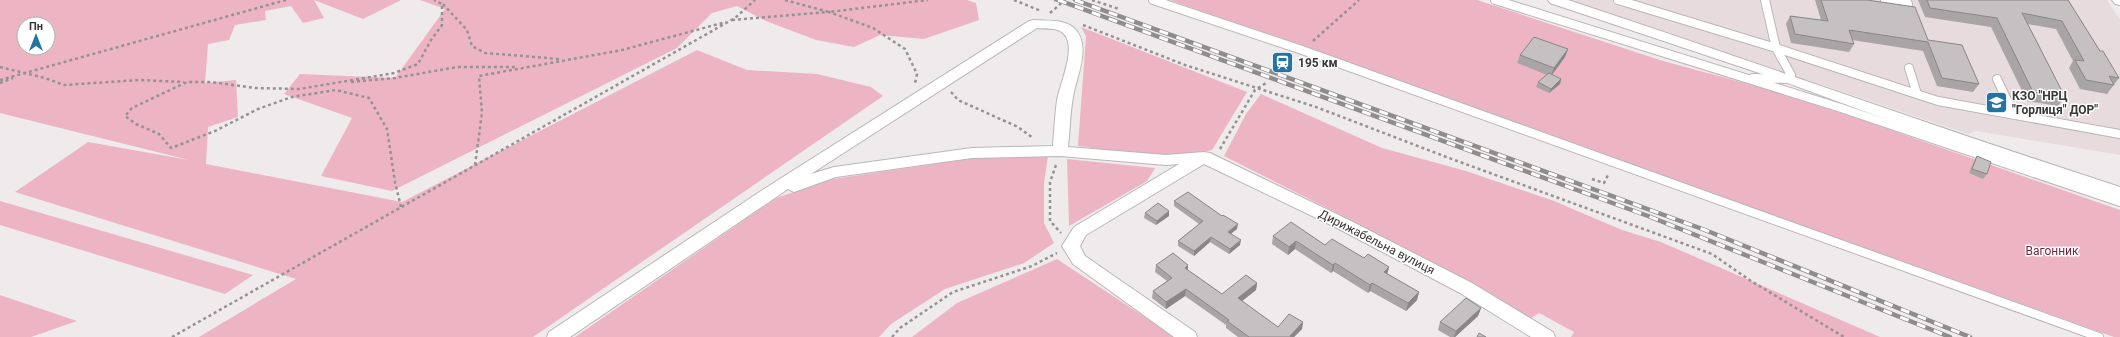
<svg xmlns="http://www.w3.org/2000/svg" width="2120" height="337" font-family="Roboto,sans-serif">
  <style>
    .built { fill: #e8dbde }
    .green { fill: #edb5c3; fill-rule: evenodd }
    .lines { fill: none; stroke-linecap: round; stroke-linejoin: round }
    .lane-casing { stroke: #bbb6b7; stroke-width: 10 }
    .street-casing { stroke: #bbb6b7; stroke-width: 2 }
    .path { stroke: #969293; stroke-width: 2.5; stroke-dasharray: 3 3; stroke-linecap: butt }
    .lane { stroke: #fff; stroke-width: 8 }
    .street { fill: #fff; fill-rule: evenodd }
    .rail-casing { stroke: #8f8c8c; stroke-width: 4.5 }
    .rail { stroke: #fff; stroke-width: 3; stroke-dasharray: 9; stroke-linecap: butt }
    .wall { fill: #a9a5a6 }
    .shaded-wall { fill: #8a8687 }
    .building { fill: #c5c0c1; stroke: #8a8687 }
    .labels { text-anchor: middle; stroke-width: 3; stroke-linejoin: round; paint-order: stroke }
    .poi-label { font-size: 12px; font-weight: bold; fill: #393737; stroke: #fff; text-anchor: start }
    .street-label { font-size: 12px; fill: #393737; stroke: #fff }
    .park-label { font-size: 12px; fill: #6e2a41; stroke: #fff }
  </style>
  <rect width="100%" height="100%" fill="#efeaeb"/>
  <path class="built" d="M1570 0H2107L2120 20V155L1976 131 1968 134Z"/>
  <path class="green" d="M0 0H401L363 19 314 0 324 18 303 23 291 6 265 11 266 20 235 25 229 40 208 44 205 83 236 80 238 117 208 127 206 164 402 202 697 50 747 70 817 74 871 87 883 96 533 337H199L296 279 15 192 88 142 189 160 0 113ZM24 24H48V48H24Z
    M420 0H967L976 3 979 20 924 39 880 35 854 47 816 40 766 21 737 6 712 13 677 48 392 191 321 176 352 118 284 94 300 74 395 78 445 9Z
    M1170 0H1477L1663 61 1763 88 1859 119 2120 210V337H2114Z
    M1081 27 1247 92 1212 150C1168 161 1122 152 1078 146L1086 36Z
    M1261 94 1382 148 1466 171 1554 201 1622 230 1661 242 1880 337H1571L1574 332 1539 313 1528 320 1341 215 1224 156 1246 114Z
    M1048 156 1044 183V223L1054 243 1024 263 945 289 891 324 879 337H575L776 198 833 179 975 158Z
    M1067 159 1155 168 1147 181 1069 226Z
    M0 201 253 275 225 294 0 225Z
    M1057 259 1175 337H912L957 303Z
    M0 295 77 321 31 337H0Z"/>
  <g class="lines">
    <defs>
      <path id="lane" d="M1153 0 1302 50 2099 337
        M1495 0 1838 107 2120 202
        M1618 0 1776 48 1938 101 2120 134
        M1885 0 1908 4 1906 0
        M1909 68 1917 94
        M1753 78 1790 79 1791 75 1776 48 1765 0
        M1997 79 2014 115"/>
      <path id="street" d="M1548 0H1568C1753 61 1935 127 2120 187V199L1956 145 1774 78 1550 3Z
        M2112 0H2120V5L2115 4Z
        M1034 20C1046 21 1063 19 1073 27 1093 44 1076 77 1073 97 1070 113 1070 130 1068 147L1166 155 1204 152 1210 153 1349 220 1472 283 1553 332 1555 337H1531L1460 293 1337 228 1204 164 1086 235 1080 246 1085 256 1195 332 1197 337H1174L1073 264 1062 246 1074 227 1179 164 1166 165 1060 156 972 158 836 177 794 192 788 189 570 337H547L549 332 764 189 1029 21ZM1037 28C1045 29 1058 27 1064 34 1077 48 1060 83 1057 100 1055 115 1054 131 1053 146L972 148 834 167 811 174Z"/>
    </defs>
    <use href="#lane" class="lane-casing"/>
    <use href="#street" class="street-casing"/>
    <path class="path" d="M785 0 829 12 928 0
      M1014 0 1041 11
      M1054 0 1063 2
      M1092 0 1119 9
      M443 4 467 30 472 46 485 53 560 59
      M1050 13 1065 0
      M732 20 829 12 873 28 905 49 917 74 915 83
      M1083 25 1185 65 1316 107 1449 158 1712 254 1751 281 1844 337
      M1313 41 1359 0
      M0 67 45 78 64 85 139 80 184 82
      M0 80 286 0
      M351 82 395 78 457 67H517
      M0 83 13 78
      M951 92 958 100 1018 127 1033 138
      M1220 149 1255 90 1266 83
      M475 165 482 113 479 76 622 50 726 22
      M1056 165 1050 182V221L1061 233
      M1592 179 1604 183 1609 173
      M401 207 395 182 387 129 369 98 336 90 292 97 258 109 215 131 171 148 159 134 136 124 125 116 132 108 187 82H211L255 88 299 89 394 73 418 64 431 40 442 25V4L434 0
      M172 337 735 18 755 0
      M892 337 900 328 953 292 1032 266 1057 253"/>
    <use href="#lane" class="lane"/>
    <use href="#street" class="street"/>
    <defs>
      <path id="rail" d="M1058 0 1648 216 1950 337
        M1075 0 1705 230 1970 337"/>
    </defs>
    <use href="#rail" class="rail-casing"/>
    <use href="#rail" class="rail"/>
  </g>
  <path class="wall" d="M1815 0H1867L1928 40 1979 84 1973 92 1937 86 1923 51 1852 40 1854 44 1849 52 1791 43 1786 24 1790 16 1821 20Z
    M1918 0H2068L2100 51 2119 78 2107 94 2080 89 2069 68 2073 61 2056 29 2027 24 2065 97 2058 106 2027 101 1991 27 1925 17Z
    M1568 49 1565 57 1552 75 1561 79 1560 84 1549 93 1536 87 1538 82 1547 75 1517 63 1520 55Z
    M1977 156 1987 174 1983 179 1969 173 1974 161Z
    M1174 201 1237 229 1231 234 1240 245 1229 254 1210 242 1194 256 1178 246V241L1199 224 1174 206Z
    M1169 211V216L1156 225 1144 218 1145 213Z
    M1273 236 1325 245 1389 267 1387 274 1419 292 1417 300 1406 311 1370 291 1368 293 1333 271 1331 273 1295 249 1288 255 1272 244Z
    M1156 265H1188V270L1222 294 1257 283 1256 290 1242 301 1278 327 1303 322 1302 329 1294 337H1238L1226 328V325L1185 296 1166 309 1152 298 1153 291 1167 281 1155 272Z
    M1481 308 1478 316 1455 337H1450L1438 330 1440 322Z"/>
  <path class="shaded-wall" d="M1568 49 1565 57 1551 76 1554 68Z
    M1561 79 1560 84 1549 93 1551 89Z
    M1169 211V216L1156 225 1157 221Z
    M1238 224 1237 229 1227 236 1228 232Z
    M1211 237 1210 242 1194 256V251Z
    M1241 240 1240 245 1229 254 1230 249Z
    M1296 241 1295 249 1288 255 1289 247Z
    M1335 263 1333 271 1331 273 1333 265Z
    M1188 265V272L1185 268Z
    M1389 267 1387 275 1384 272Z
    M1257 283 1256 290 1237 305 1238 298Z
    M1372 283 1370 291 1368 293 1370 285Z
    M1186 289 1185 296 1166 309V302Z
    M1419 292 1417 300 1406 311 1408 303Z
    M1481 308 1478 316 1455 337H1454L1456 331Z
    M1303 322 1302 329 1294 337H1290V336Z"/>
  <path class="building" d="M1821 0H1867L1915 7 1928 40 1962 45 1979 84 1942 78 1928 42 1849 30 1854 44 1795 34 1790 16 1828 21Z
    M1927 0H2068L2100 51H2103L2119 78 2109 76 2114 85 2086 80 2075 60 2084 61 2062 21 2022 13 2065 97 2033 92 1997 18 1930 8Z
    M1534 37 1568 49 1554 68 1520 55Z
    M1549 73 1561 79 1551 89 1538 82Z
    M1977 156 1991 162 1987 174 1972 169Z
    M1188 192 1222 216 1223 215 1238 224 1228 232 1241 240 1230 249 1211 237 1194 251 1178 241 1203 221 1174 201Z
    M1158 203 1169 211 1157 221 1145 213Z
    M1291 222 1325 245 1332 239 1364 258 1368 254 1389 267 1384 272 1419 292 1408 303 1372 283 1370 285 1335 263 1333 265 1296 241 1289 247 1273 236Z
    M1173 253 1188 265 1185 268 1222 294 1246 275 1257 283 1238 298 1278 327 1289 314 1303 322 1290 336 1292 337H1249L1227 321 1229 320 1186 289 1166 302 1153 291 1172 278 1156 265Z
    M1466 298 1481 308 1456 331 1440 322Z
    M1479 333 1486 337H1477Z"/>
  <defs>
    <symbol id="station-square" viewBox="-11 -11 22 22"><rect x="-9" y="-9" width="18" height="18" rx="4" fill="#2274a5" stroke="#fff"/><path d="M-3-6H3Q5-6 5-4V2Q5 4 3 4L4.5 6H3L1.5 4h-3L-3 6H-4.5L-3 4Q-5 4-5 2V-4Q-5-6-3-6ZM-3.5-4v3h7v-3ZM-3.5 1v1.5H-2V1ZM2 1v1.5H3.5V1Z" fill="#fff"/></symbol>
    <symbol id="school-square" viewBox="-11 -11 22 22"><rect x="-9" y="-9" width="18" height="18" rx="4" fill="#2274a5" stroke="#fff"/><path d="M0-5L7-2L0 1L-7-2ZM-4 1L0 2.5L4 1V4Q0 6-4 4Z" fill="#fff"/></symbol>
  </defs>
  <g fill-rule="evenodd">
    <use href="#station-square" x="1270" y="50" width="25" height="25"/>
    <use href="#school-square" x="1984" y="90" width="25" height="25"/>
  </g>
  <g class="labels">
    <g class="poi-label">
      <text x="1298" y="67">195 км</text>
      <text x="2012" y="100">КЗО "НРЦ<tspan x="2012" dy="14">"Горлиця" ДОР"</tspan></text>
    </g>
    <g class="street-label">
      <text transform="translate(1377 242) rotate(27)" y="4">Дирижабельна вулиця</text>
    </g>
    <g class="park-label">
      <text x="2052" y="255">Вагонник</text>
    </g>
  </g>
  <g transform="translate(36 36)"><circle r="19" fill="#ffffff" stroke="#b0afaf"/>
  <path d="M0-3L7 15L0 10L-7 15Z" fill="#2274a5"/>
  <text y="-6" font-size="11" font-weight="bold" text-anchor="middle" fill="#393737">Пн</text>
  </g>
</svg>
